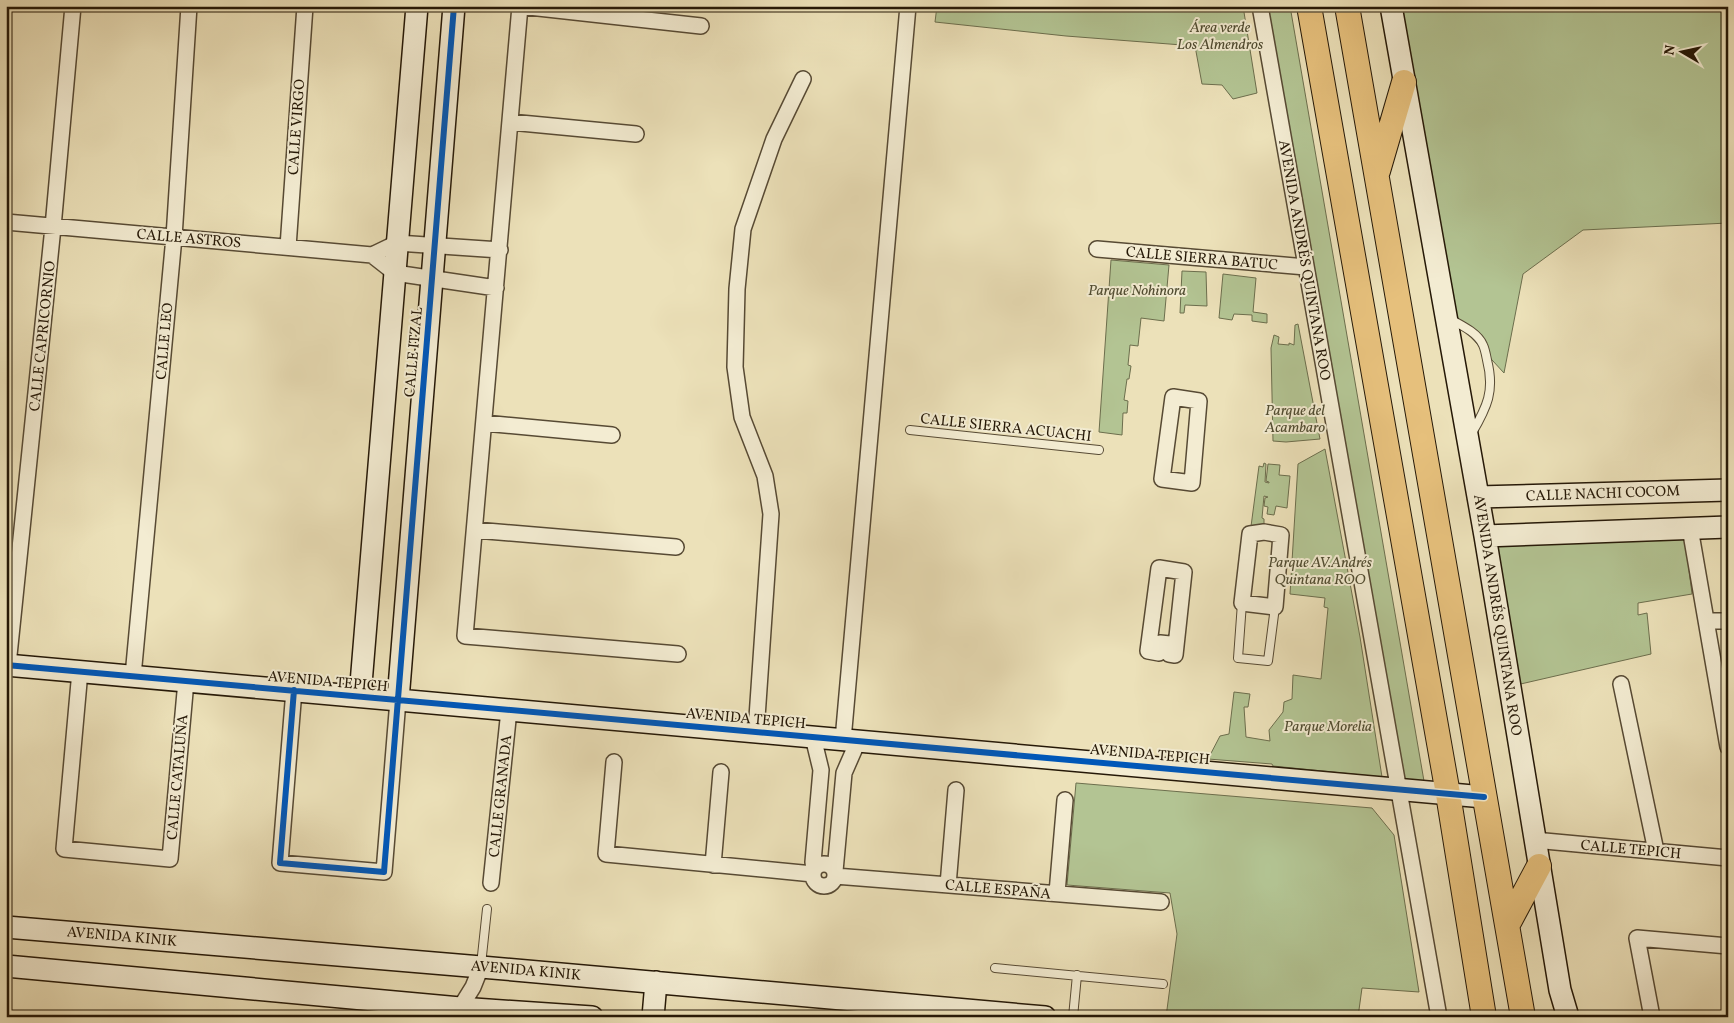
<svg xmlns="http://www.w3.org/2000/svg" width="1734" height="1023" font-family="Vollkorn,serif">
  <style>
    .green { fill: #b3c493; stroke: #6c6e4d }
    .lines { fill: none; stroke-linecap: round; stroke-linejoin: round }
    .lane-casing { stroke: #574a34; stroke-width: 10 }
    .street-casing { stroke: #574a34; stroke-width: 18 }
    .secondary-casing { stroke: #251807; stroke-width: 24 }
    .primary-casing { stroke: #251807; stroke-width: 26 }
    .lane { stroke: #f3ecd2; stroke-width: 8 }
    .street { stroke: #f3ecd2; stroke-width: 15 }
    .secondary { stroke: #f3ecd2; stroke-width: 21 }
    .primary { stroke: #e6c07c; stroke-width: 24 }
    .cycleway-casing { stroke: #f3ecd2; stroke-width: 9 }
    .cycleway { stroke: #0057b8; stroke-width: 6 }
    .labels { text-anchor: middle; stroke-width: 4; stroke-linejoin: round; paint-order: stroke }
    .park-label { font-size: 15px; font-style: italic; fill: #504c31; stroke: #f3ecd2 }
    .street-label { font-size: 15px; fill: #251807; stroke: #f3ecd2 }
  </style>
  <rect width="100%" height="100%" fill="#ece1b9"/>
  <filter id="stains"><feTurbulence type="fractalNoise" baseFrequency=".004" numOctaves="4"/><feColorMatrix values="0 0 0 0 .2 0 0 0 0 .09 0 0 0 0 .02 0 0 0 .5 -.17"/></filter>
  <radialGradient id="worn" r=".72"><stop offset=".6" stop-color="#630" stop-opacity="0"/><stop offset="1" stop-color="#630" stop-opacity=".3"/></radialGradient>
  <path class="green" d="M937 6H1243L1257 93 1233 99 1222 85 1202 84 1195 46 1066 36 935 22Z
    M1265 6H1290L1424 781 1403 780Z
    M1401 6H1728V223L1583 230 1523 274 1504 373 1458 323Z
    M1111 260 1169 265 1164 321 1141 318 1138 346 1130 345 1128 365 1131 366 1129 379H1127L1124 400 1128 401 1127 413H1123L1122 435 1099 432Z
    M1182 271 1206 272 1207 306 1185 305 1184 313H1180Z
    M1223 274 1256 278 1253 312 1267 314V323L1252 321V315L1234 314 1232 320 1219 318Z
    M1298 324 1320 439 1286 442 1273 441 1271 348 1274 335 1279 337 1278 344 1289 345V343L1294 345 1295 325Z
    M1325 449 1360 637 1382 777 1273 766 1272 764 1208 759 1220 736 1229 734 1234 692 1250 694 1248 707H1244L1246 737 1270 741 1269 730 1283 712 1284 702 1292 699 1293 675 1321 679 1328 608 1324 607 1325 598 1290 594 1298 464Z
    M1264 463 1266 464 1265 482 1269 483V482L1266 481 1268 464 1280 465 1279 475 1290 476 1287 508 1276 506 1274 515 1267 514 1268 507 1264 506 1265 498 1268 497 1264 496 1262 518 1264 519V525L1250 534 1259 466 1263 467Z
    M1685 537 1692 594 1638 603V615L1647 613 1651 654 1512 686 1490 547Z
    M1076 783 1372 808 1394 835 1419 992 1362 988 1358 1017H1166L1177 934 1170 893 1067 885Z"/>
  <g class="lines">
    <defs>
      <path id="lane" d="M1450 319C1461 325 1478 333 1483 345 1485 349 1486 355 1487 360 1495 391 1487 407 1472 433
        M910 430 1099 450
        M1242 603 1275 607 1268 661 1238 658Z
        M481 965 487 909
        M995 968 1163 984
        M1073 1017 1077 975"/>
      <path id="street" d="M520 6 465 636 678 654
        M520 6 701 26
        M1260 6 1439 1017
        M510 122 636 134
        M6 222 372 255 397 243 500 250
        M288 247 305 6
        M1097 249 1306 267
        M372 255 395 273 496 288
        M1173 397 1199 401 1192 483 1162 479Z
        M484 423 612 435
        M1690 528 1728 747
        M475 530 676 547
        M1264 532 1281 535 1275 607 1242 603 1250 534Z
        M1159 568 1184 572 1175 655 1169 654 1170 644 1160 643 1159 653 1148 651Z
        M1706 621H1728
        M8 665 53 227 73 6
        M80 671 64 849 170 859 186 681
        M133 676 174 237 189 6
        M1621 684 1656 851
        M294 690 280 863 384 872 398 700
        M756 732 771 514 765 476 742 417 735 367 737 289 743 229 774 139 803 79
        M813 737 821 770 813 862 814 869
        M843 740 908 6
        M614 762 606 854 813 874
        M1534 840 1728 858
        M813 875a11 11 0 1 1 22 0a11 11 0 1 1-22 0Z
        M713 865 721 772
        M835 871 844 773 858 741
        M835 876 1161 902
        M491 883 509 710
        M948 885 956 790
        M1057 893 1065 800
        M460 1015V1008L473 987 481 967
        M1652 1017 1637 938 1728 946"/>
      <path id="secondary" d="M1391 6 1485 536 1560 990 1568 1017
        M1478 497 1728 490
        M1485 536 1728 527
        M6 665 1484 797
        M360 696 417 6
        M398 700 454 6
        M6 927 481 967 1045 1017
        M6 966 460 1008 592 1017
        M653 1017 656 982"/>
      <path id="primary" d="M1309 6 1448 794 1484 1017
        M1347 6 1523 1017
        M1378 171 1404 82
        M1508 924 1539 866"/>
    </defs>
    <use href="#lane" class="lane-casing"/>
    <use href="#street" class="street-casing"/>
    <use href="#secondary" class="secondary-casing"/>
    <use href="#primary" class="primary-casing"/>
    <use href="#lane" class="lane"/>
    <use href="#street" class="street"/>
    <use href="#secondary" class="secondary"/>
    <use href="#primary" class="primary"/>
    <defs>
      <path id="cycleway" d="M6 665 1484 797
        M294 690 280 863 384 872 454 6"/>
    </defs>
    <use href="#cycleway" class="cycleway-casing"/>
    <use href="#cycleway" class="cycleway"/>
  </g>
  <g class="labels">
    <g class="park-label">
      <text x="1220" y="32">Área verde<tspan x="1220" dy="17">Los Almendros</tspan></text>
      <text x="1137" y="295">Parque Nohinora</text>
      <text x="1295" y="415">Parque del<tspan x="1295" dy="17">Acambaro</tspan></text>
      <text x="1320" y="567">Parque AV.Andrés<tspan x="1320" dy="17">Quintana ROO</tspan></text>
      <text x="1328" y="731">Parque Morelia</text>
    </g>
    <g class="street-label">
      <text transform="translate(296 127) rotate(-86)" y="5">CALLE VIRGO</text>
      <text transform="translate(189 238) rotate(5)" y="5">CALLE ASTROS</text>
      <text transform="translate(1202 258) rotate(5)" y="5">CALLE SIERRA BATUC</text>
      <text transform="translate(1305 260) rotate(80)" y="5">AVENIDA ANDRÉS QUINTANA ROO</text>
      <text transform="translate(42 336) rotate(-84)" y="5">CALLE CAPRICORNIO</text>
      <text transform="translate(164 341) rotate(-85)" y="5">CALLE LEO</text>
      <text transform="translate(413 352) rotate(-85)" y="5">CALLE ITZAL</text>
      <text transform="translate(1006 427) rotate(6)" y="5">CALLE SIERRA ACUACHI</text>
      <text transform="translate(1603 493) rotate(-2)" y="5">CALLE NACHI COCOM</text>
      <text transform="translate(1498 615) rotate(81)" y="5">AVENIDA ANDRÉS QUINTANA ROO</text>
      <text transform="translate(328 681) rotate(5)" y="5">AVENIDA TEPICH</text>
      <text transform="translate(746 718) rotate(5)" y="5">AVENIDA TEPICH</text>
      <text transform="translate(1150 754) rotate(5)" y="5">AVENIDA TEPICH</text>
      <text transform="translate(177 777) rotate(-85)" y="5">CALLE CATALUÑA</text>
      <text transform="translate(500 796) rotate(-84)" y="5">CALLE GRANADA</text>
      <text transform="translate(1631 849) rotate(5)" y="5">CALLE TEPICH</text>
      <text transform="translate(998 889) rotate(5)" y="5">CALLE ESPAÑA</text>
      <text transform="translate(122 936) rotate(5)" y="5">AVENIDA KINIK</text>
      <text transform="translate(526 970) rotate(5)" y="5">AVENIDA KINIK</text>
    </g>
  </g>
  <rect width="1734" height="1023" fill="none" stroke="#ece1b9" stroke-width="25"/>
  <rect x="8" y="8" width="1719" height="1008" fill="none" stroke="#251807" stroke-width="2.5"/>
  <rect x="12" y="12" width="1709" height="998" fill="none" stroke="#251807"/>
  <g transform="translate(1682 52) rotate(279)" stroke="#f3ecd2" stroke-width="4" paint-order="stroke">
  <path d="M0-4L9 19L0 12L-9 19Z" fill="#251807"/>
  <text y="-8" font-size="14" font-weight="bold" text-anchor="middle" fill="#251807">N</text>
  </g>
  <rect width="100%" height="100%" filter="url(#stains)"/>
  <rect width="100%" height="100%" fill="url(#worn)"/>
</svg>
